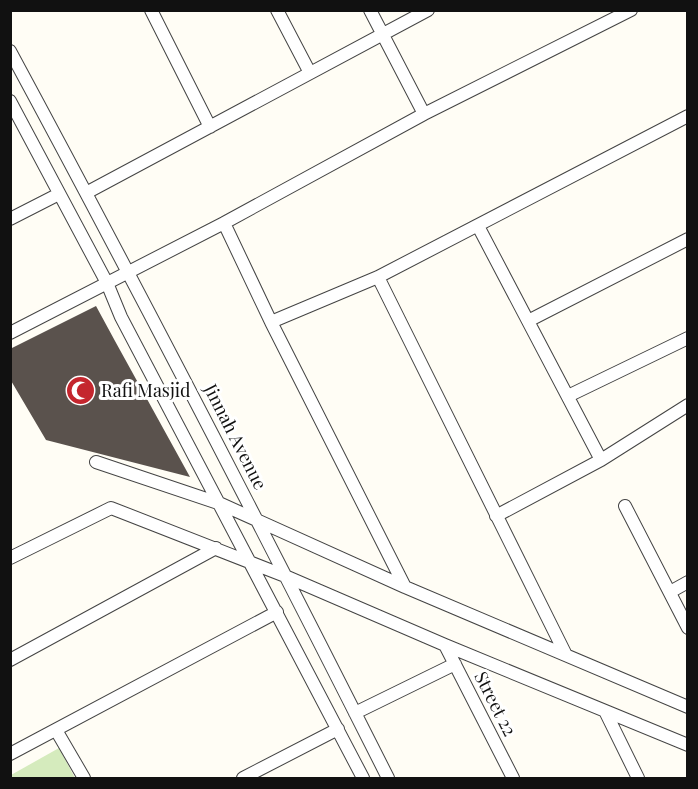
<svg xmlns="http://www.w3.org/2000/svg" width="698" height="789" font-family="'Playfair Display',serif">
  <style>
    .green { fill: #d5ebbd }
    .building { fill: #5a524d }
    .lines { fill: none; stroke-linecap: round; stroke-linejoin: round }
    .minor-casing { stroke: #444; stroke-width: 14 }
    .minor { stroke: #fff; stroke-width: 12 }
    .labels { text-anchor: middle; stroke-width: 6; stroke-linejoin: round; paint-order: stroke }
    .poi-label { font-size: 18px; fill: #111; stroke: #fff; text-anchor: start }
    .street-label { font-size: 18px; fill: #111; stroke: #fff }
  </style>
  <rect width="100%" height="100%" fill="#fffdf5"/>
  <path class="green" d="M59 748 75 778H11V775Z"/>
  <path class="building" d="M96 306 115 341 190 477 46 440 10 379V349Z"/>
  <g class="lines">
    <defs>
      <path id="minor" d="M151 10 210 127
        M277 10 310 73
        M370 10 424 114
        M10 51C140 292 265 534 388 778
        M10 101 107 283 121 317 363 778
        M86 193 428 10
        M10 219 59 194
        M224 223 271 322 405 587
        M478 226 601 460
        M378 277 566 655
        M528 321 688 239
        M271 322 378 277 688 116
        M10 333 224 223 424 114 631 10
        M568 396 688 338
        M96 462 221 504 405 587 688 707
        M625 506 688 628
        M496 516 601 460 688 405
        M10 558 111 508 285 576 445 645 688 745
        M670 592 688 582
        M445 645 513 778
        M10 660 216 548
        M605 711 638 778
        M355 713 455 664
        M56 730 84 778
        M10 754 277 612
        M243 778 338 729"/>
    </defs>
    <use href="#minor" class="minor-casing"/>
    <use href="#minor" class="minor"/>
  </g>
  <defs>
    <symbol id="mosque-disc" viewBox="-11 -11 22 22"><circle r="9.5" fill="#c4262e" stroke="#fff"/><path d="M3.5-4.9A6 6 0 1 0 3.5 4.9A5 5 0 1 1 3.5-4.9Z" fill="#fff"/></symbol>
  </defs>
  <g fill-rule="evenodd">
    <use href="#mosque-disc" x="64" y="374" width="33" height="33"/>
  </g>
  <g class="labels">
    <g class="poi-label">
      <text x="101" y="397">Rafi Masjid</text>
    </g>
    <g class="street-label">
      <text transform="translate(235 437) rotate(63)" y="6">Jinnah Avenue</text>
      <text transform="translate(495 704) rotate(63)" y="6">Street 22</text>
    </g>
  </g>
  <rect width="698" height="789" fill="none" stroke="#111111" stroke-width="24"/>
</svg>
